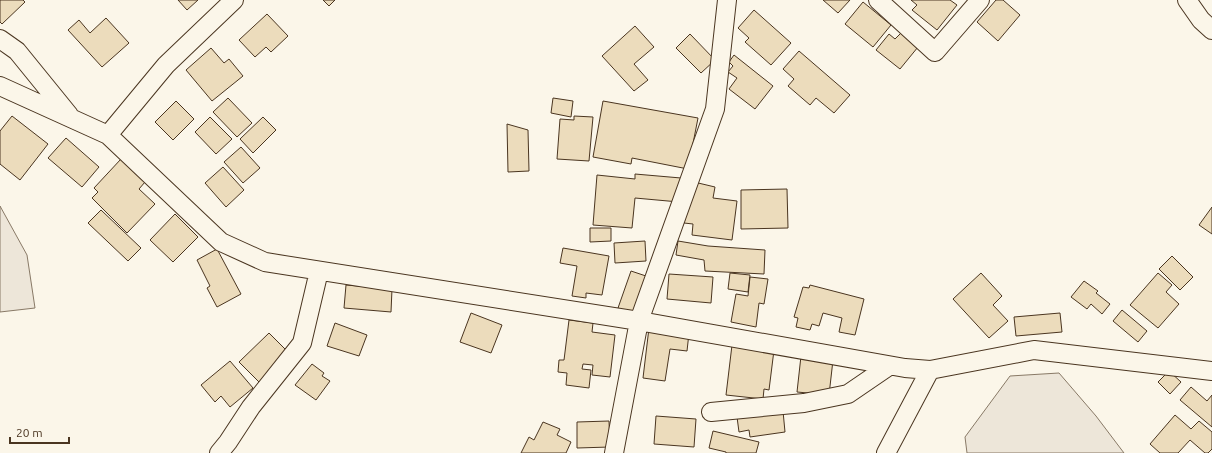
<svg xmlns="http://www.w3.org/2000/svg" width="1212" height="453" font-family="Ubuntu,sans-serif">
  <style>
    .green { fill: #ede6d9; stroke: #887966 }
    .building { fill: #ecdcbc; stroke: #4a3520 }
    .lines { fill: none; stroke-linecap: round; stroke-linejoin: round }
    .minor-casing { stroke: #4a3520; stroke-width: 20 }
    .minor { stroke: #fbf6e9; stroke-width: 18 }
  </style>
  <rect width="100%" height="100%" fill="#fbf6e9"/>
  <path class="green" d="M0 206 27 255 35 308 0 312Z
    M1059 373 1096 416 1124 453H967L965 437 1010 376Z"/>
  <path class="building" d="M0 0H23L25 2 2 24 0 22Z
    M178 0H198L187 10Z
    M323 0H335L329 6Z
    M823 0H850L838 13Z
    M911 0H950L957 5 937 30 912 10 917 5Z
    M996 0H1003L1020 15 998 41 977 22Z
    M863 2 891 25 873 47 845 24Z
    M754 10 791 43 771 65 745 42 749 38 738 28Z
    M267 14 288 36 271 52 266 47 255 57 239 40Z
    M106 18 129 43 102 67 68 30 79 20 90 33Z
    M635 26 654 47 634 64 648 80 634 91 602 56Z
    M901 33 918 47 900 69 876 50 889 34 895 39Z
    M690 34 715 60 701 73 676 48Z
    M211 48 224 63 229 59 243 76 212 101 186 70Z
    M799 51 850 95 834 113 816 98 810 105 788 86 794 79 783 69Z
    M734 55 773 86 755 109 729 89 737 78 728 72 733 66 729 62Z
    M228 98 252 123 237 137 213 112Z
    M553 98 573 101 571 117 551 113Z
    M176 101 194 119 173 140 155 122Z
    M603 101 698 118 688 169 632 158 631 164 593 157Z
    M12 116 48 144 20 180 0 164V131Z
    M574 116 593 117 589 161 557 159 560 119 574 120Z
    M210 117 232 139 216 154 195 132Z
    M263 117 276 130 253 153 240 139Z
    M507 124 528 130 529 171 508 172Z
    M66 138 99 167 82 187 48 158Z
    M241 147 260 168 243 183 224 162Z
    M121 159 145 182 139 189 155 204 127 233 92 198 98 192 94 188Z
    M223 167 244 190 226 207 205 183Z
    M635 174 681 178 679 202 635 198 632 228 593 225 597 175 635 179Z
    M694 182 715 187 713 198 737 201 732 240 692 235 693 224 684 223Z
    M787 189 788 228 741 229V190Z
    M1212 207V234L1199 225Z
    M101 210 141 248 128 261 88 223Z
    M175 214 198 237 173 262 150 240Z
    M590 228H611V241L590 242Z
    M645 241 646 261 615 263 614 243Z
    M678 241 708 246 765 250 764 274 705 271 704 260 676 255Z
    M563 248 609 256 602 295 586 293V298L572 296 577 266 560 263Z
    M217 249 241 294 217 307 207 288 210 286 197 260Z
    M1172 256 1193 277 1180 290 1159 269Z
    M631 271 649 277 636 314 618 308Z
    M730 273 750 275 748 292 728 289Z
    M981 273 1002 296 993 305 1008 321 989 338 953 299Z
    M1158 273 1172 285 1166 292 1179 304 1158 328 1130 305Z
    M669 274 713 277 711 303 667 299Z
    M750 277 768 279 764 304 759 303 756 327 731 322 736 294 748 296Z
    M1084 281 1098 291 1096 293 1110 304 1102 314 1091 304 1087 309 1071 297Z
    M346 285 392 289 391 312 344 308Z
    M810 285 864 299 855 335 839 332 842 318 823 313 819 326 812 324 810 330 796 327 798 318 794 317 803 287 809 288Z
    M1122 310 1147 331 1138 342 1113 321Z
    M471 313 502 325 491 353 460 342Z
    M1060 313 1062 332 1016 336 1014 317Z
    M569 320 593 323 592 332 615 335 610 377 592 375 593 365 583 364 582 369 591 370 589 388 566 385 567 373 558 372 559 360H564Z
    M335 323 367 335 359 356 327 346Z
    M649 328 689 333 687 351 670 349 665 381 643 378Z
    M269 333 290 354 260 383 239 362Z
    M732 345 774 350 769 390 764 389 763 399 726 395Z
    M801 356 833 360 829 395 797 392Z
    M230 361 253 388 230 407 221 396 215 402 201 385Z
    M312 364 324 373 322 376 330 381 316 400 295 385Z
    M1169 371 1181 382 1170 394 1158 382Z
    M1191 387 1207 401 1212 395V427L1180 400Z
    M783 411 785 432 750 437 749 430 739 432 737 417Z
    M1175 415 1191 429 1199 421 1212 432V449L1208 453H1205L1190 440 1178 453H1160L1150 444Z
    M656 416 696 419 694 447 654 444Z
    M609 421 610 447 577 448V422Z
    M543 422 560 429 557 435 571 442 566 453H521L529 437 534 440Z
    M713 431 759 442 756 453H726V452L709 448Z"/>
  <g class="lines">
    <defs>
      <path id="minor" d="M878 0 935 52 980 0
        M1187 0 1201 20 1212 30
        M0 39 17 51 69 115
        M0 86 108 135 221 242 265 262 639 321 905 368 930 370 1034 350 1212 371
        M108 135 166 65 234 0
        M711 412 804 403 848 394 889 366
        M219 453 228 442 251 407 302 343 319 271
        M614 453 639 321 715 109 727 0
        M886 453 930 370"/>
    </defs>
    <use href="#minor" class="minor-casing"/>
    <use href="#minor" class="minor"/>
  </g>
  <path d="M10 437v6h59v-6" fill="none" stroke="#4a3520" stroke-width="2"/>
  <text x="16" y="437" font-size="12" fill="#4a3520" stroke="#fbf6e9" stroke-width="3" paint-order="stroke">20 m</text>
</svg>
